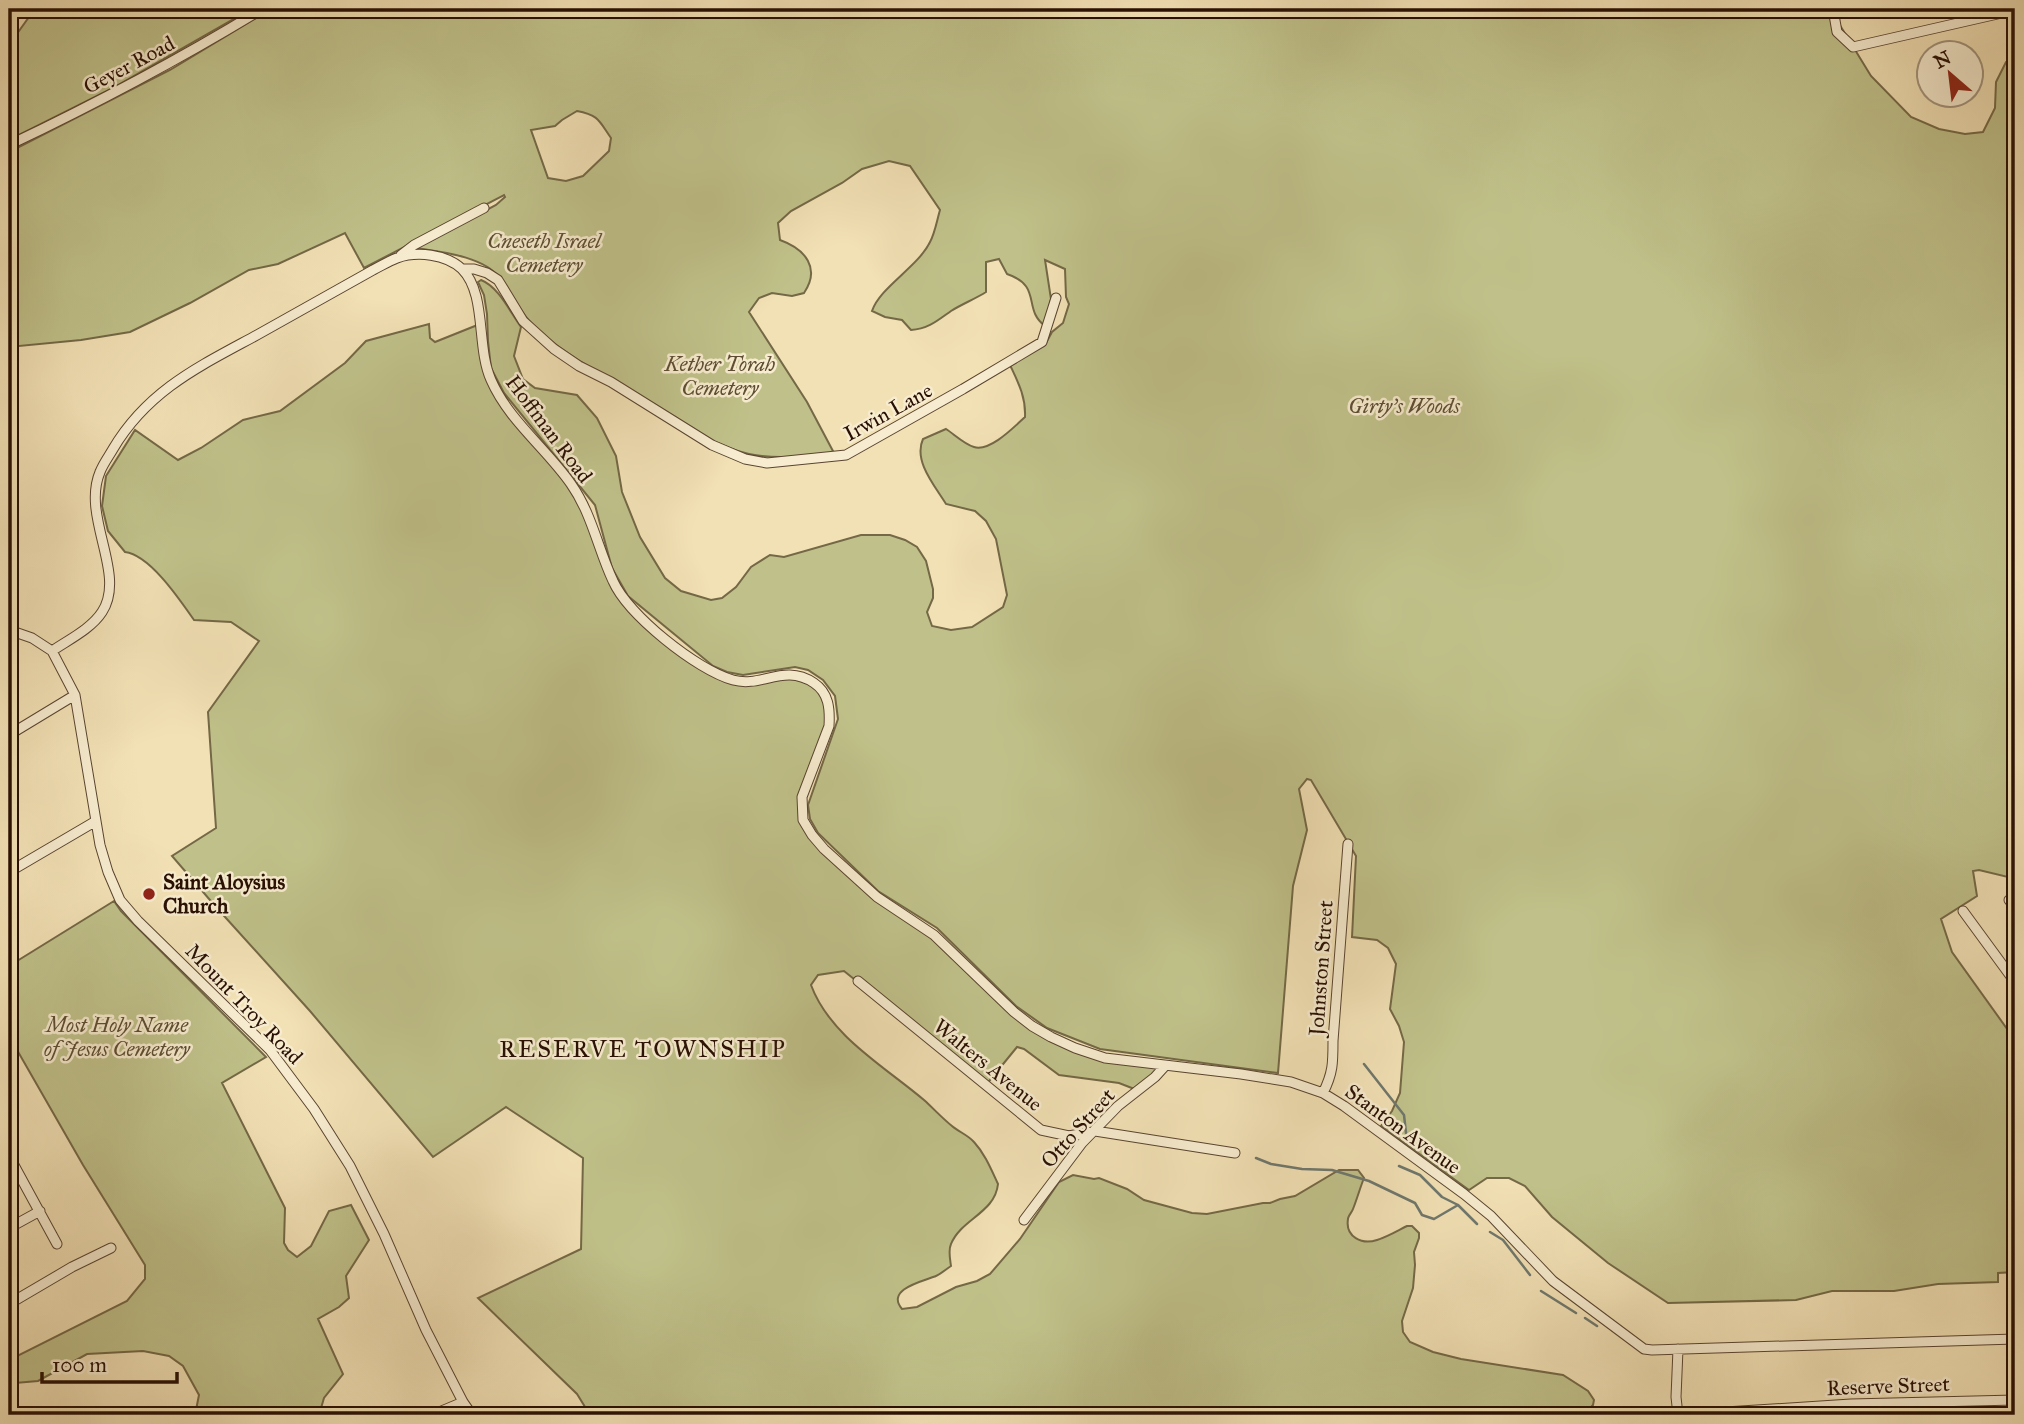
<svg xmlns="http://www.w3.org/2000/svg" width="2024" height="1424" font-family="'IM FELL Great Primer',serif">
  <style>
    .green { fill: #c0c18a; stroke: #746846; stroke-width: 2; fill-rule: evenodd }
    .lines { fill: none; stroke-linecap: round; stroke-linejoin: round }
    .stream { stroke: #6e776d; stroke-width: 2.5 }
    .minor-casing { stroke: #5a4430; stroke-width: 11 }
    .minor { stroke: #f7eccf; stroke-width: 9 }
    .poi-dot { fill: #8f2418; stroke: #f7eccf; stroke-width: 2.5 }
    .labels { text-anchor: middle; stroke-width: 5; stroke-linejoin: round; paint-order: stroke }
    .street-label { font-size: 21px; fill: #280f03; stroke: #f7eccf }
    .park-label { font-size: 21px; font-style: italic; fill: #5d4d32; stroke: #f7eccf }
    .poi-label { font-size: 21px; font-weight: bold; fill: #280f03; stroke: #f7eccf; text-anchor: start }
    .quarter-label { font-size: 24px; letter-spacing: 2px; fill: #280f03; stroke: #f7eccf }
  </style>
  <rect width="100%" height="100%" fill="#f2e1b5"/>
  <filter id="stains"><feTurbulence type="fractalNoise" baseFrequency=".00286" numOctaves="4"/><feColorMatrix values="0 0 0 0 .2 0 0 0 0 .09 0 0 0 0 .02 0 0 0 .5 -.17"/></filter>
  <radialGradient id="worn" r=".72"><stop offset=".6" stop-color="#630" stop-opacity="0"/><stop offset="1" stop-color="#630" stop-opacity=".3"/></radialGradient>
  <path class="green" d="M44 9H251L111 89 9 140V45L29 17Z
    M271 9H1830L1871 76 1911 117 1939 129 1965 134 1983 132 1995 108 1996 82 2006 62 2015 59V876L2012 878 1979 870 1973 871 1977 896 1941 919 1952 952 2015 1040V1272L1998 1273V1282L1938 1284 1894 1291H1832L1796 1300 1668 1303 1608 1263 1552 1217 1525 1186 1509 1178H1487L1469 1190 1381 1126 1392 1111 1400 1093 1404 1042 1399 1026 1390 1009 1396 964 1388 948 1377 940 1352 937 1356 856 1311 780 1307 779 1299 789 1307 830 1293 886 1278 1073 1100 1049 1047 1028 1016 1006 937 928 878 891 818 833 810 819 808 805 838 719 835 696 823 680 808 670 795 667 743 675 727 672 713 666 628 596 612 568 595 505 504 393 491 368 488 341 487 314 484 295 478 282 481 280C499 287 510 312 521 327L514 356 523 379 535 388 577 395 597 418 616 456 622 492 640 537 665 578 681 591 711 600 722 598 736 587 751 567 770 555 784 557 861 535H890L905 540 917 547 926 561 933 589V598L927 612 932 626 951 630 972 627 1003 607 1007 595 996 539 986 521 975 511 946 504C935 486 913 461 923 439L946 429C954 434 964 444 974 447 990 452 1014 427 1025 417 1026 397 1018 382 1010 365L1046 343 1052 332 1063 323 1069 304 1066 297 1065 269 1045 260 1051 299 1045 326C1022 309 1043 286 1007 274L999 259 986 262V292C975 299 962 304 951 311 937 321 928 329 911 330L902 320 885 317 872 311C880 287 918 267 930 242 935 233 937 220 940 210L910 166 889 161 862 169 842 183 791 211 778 223 780 240C805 249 821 268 804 293L792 296 772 293 759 298 749 312 807 402 834 453C805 456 777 460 749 454 710 445 674 418 640 397 607 377 571 358 541 333 522 317 515 298 500 278 483 256 441 252 416 248L496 205 505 197 504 195 364 268 345 233 278 264 249 270 190 303 130 332 81 340 9 347V152L170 70ZM577 111C599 115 599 121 611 138L609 151 583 176 566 181 548 178 531 130 555 126 562 120Z
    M429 324 430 338 435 342 480 324 490 380 571 484 624 601 701 666 736 681 790 675 819 687 830 714 802 797 803 820 857 880 934 935 1014 1012 1075 1048 1165 1066 1137 1090 1119 1083 1059 1075 1024 1049 1017 1047 986 1085 844 971 818 975 811 985C830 1036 884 1066 924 1100 933 1108 942 1118 952 1126 959 1132 968 1135 974 1142 985 1154 991 1169 998 1184 995 1213 961 1219 951 1244 948 1250 950 1259 951 1266 946 1269 941 1274 936 1276 924 1281 885 1289 902 1309L917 1307 956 1287 977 1281 990 1274 1020 1239 1059 1182 1073 1175 1094 1179 1099 1178 1127 1189 1144 1200 1192 1213 1207 1214 1263 1203H1270L1280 1199 1295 1196 1339 1170H1358L1364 1178C1360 1188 1357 1199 1353 1209 1352 1212 1348 1216 1348 1219 1345 1237 1362 1245 1377 1240 1387 1237 1397 1231 1407 1226H1412L1419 1233V1238L1414 1252 1415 1265 1413 1288 1402 1321 1403 1332 1410 1342 1433 1352 1461 1359 1563 1375 1588 1391 1594 1400 1593 1405 1584 1415H590L577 1394 478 1298 581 1249 583 1158 506 1107 433 1157 310 1011 216 907 172 856 216 828 208 712 259 641 231 622 194 620C180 600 150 555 125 552L108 531 102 506 106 476 135 430 178 460 201 448 243 420 280 411 345 363 366 341Z
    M114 901 121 911 266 1057 222 1083 285 1208 284 1243 288 1250 297 1257 311 1246 329 1211 351 1205 369 1240 346 1276 349 1298 339 1307 318 1319 343 1374 324 1398 319 1415H195L199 1395 183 1366 169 1356 143 1351 87 1354 38 1381 15 1383 9 1381V1360L127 1301 145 1279V1265L83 1165 9 1036V966Z"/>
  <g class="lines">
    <path class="stream" d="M1364 1064 1404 1115 1406 1133
      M1256 1158 1271 1164 1302 1169 1332 1170 1369 1181 1415 1203 1422 1215 1434 1219 1458 1205
      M1399 1166 1420 1175 1442 1197 1458 1205 1477 1224
      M1490 1232 1503 1240 1530 1275
      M1541 1291 1576 1313
      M1585 1318 1597 1326"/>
    <defs>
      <path id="minor" d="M1833 9 1837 32 1853 47 2015 10
        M9 145C95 104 180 59 262 9
        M401 255 414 245 484 208
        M462 269H474L487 273 498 280 523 321 554 349 579 366 611 382 712 445 745 459 767 463 846 455 963 389 1042 342 1056 298
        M9 630 32 638 52 651 75 695 100 845 108 872 120 900 138 921 270 1050 314 1109 350 1166 384 1234 426 1330 463 1402 472 1415
        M52 651C68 640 91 629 102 612 127 574 81 517 100 472 103 464 109 456 113 449 148 390 200 366 257 335 296 313 335 291 373 270 381 266 389 261 397 258 417 251 446 254 462 269 487 294 476 347 491 380 509 421 546 448 571 484 592 514 598 549 613 581 628 615 697 670 733 680 762 688 784 663 814 683 829 693 830 709 829 726L802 797 803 820 812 835 824 849 877 897 934 935 1014 1012 1032 1026 1051 1037 1075 1048 1105 1058 1241 1074 1291 1082 1323 1093 1344 1106 1464 1194 1491 1216 1553 1281 1644 1349 1652 1350 2015 1339
        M9 735 75 695
        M9 872 96 821
        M2009 900 2015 906
        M1963 911 2015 982
        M858 981 1041 1130 1069 1136 1095 1131 1235 1153
        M1323 1093C1333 1073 1333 1063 1333 1041L1348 844
        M9 1156 57 1244
        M1024 1220 1082 1143 1118 1106 1155 1077 1165 1066
        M9 1228 40 1211
        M9 1304 72 1267 111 1248
        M1678 1349 1676 1397 1678 1415
        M432 1415 463 1402
        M1678 1415 1851 1404 2015 1400"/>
    </defs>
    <use href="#minor" class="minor-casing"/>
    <use href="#minor" class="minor"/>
  </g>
  <circle class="poi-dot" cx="149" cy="894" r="7"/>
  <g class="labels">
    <g class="street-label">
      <text transform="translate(129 65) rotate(-28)" y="7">Geyer Road</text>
      <text transform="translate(888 412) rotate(-29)" y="7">Irwin Lane</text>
      <text transform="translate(549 429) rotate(53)" y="7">Hoffman Road</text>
      <text transform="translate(1321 968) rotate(-86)" y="7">Johnston Street</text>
      <text transform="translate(244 1004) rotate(46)" y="7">Mount Troy Road</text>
      <text transform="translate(988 1065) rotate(39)" y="7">Walters Avenue</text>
      <text transform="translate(1078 1128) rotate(-48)" y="7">Otto Street</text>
      <text transform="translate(1403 1129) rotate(36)" y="7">Stanton Avenue</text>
      <text transform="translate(1888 1386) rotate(-2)" y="7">Reserve Street</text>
    </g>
    <g class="park-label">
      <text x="544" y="248">Cneseth Israel<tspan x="544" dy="24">Cemetery</tspan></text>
      <text x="720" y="371">Kether Torah<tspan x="720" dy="24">Cemetery</tspan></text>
      <text x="1404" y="413">Girty's Woods</text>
      <text x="117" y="1032">Most Holy Name<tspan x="117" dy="24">of Jesus Cemetery</tspan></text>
    </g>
    <g class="poi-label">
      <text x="163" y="889">Saint Aloysius<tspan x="163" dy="24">Church</tspan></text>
    </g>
    <g class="quarter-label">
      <text x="643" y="1057">RESERVE TOWNSHIP</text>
    </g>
  </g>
  <rect width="2024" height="1424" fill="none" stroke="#f2e1b5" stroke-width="35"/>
  <rect x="10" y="10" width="2003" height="1403" fill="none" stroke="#280f03" stroke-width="3.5"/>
  <rect x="18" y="18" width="1989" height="1389" fill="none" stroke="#280f03" stroke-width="2"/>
  <g transform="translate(1950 74) rotate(332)"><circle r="33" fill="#f7eccf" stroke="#a4947d" stroke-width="2"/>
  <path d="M0-5L12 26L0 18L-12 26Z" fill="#8f2418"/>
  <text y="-10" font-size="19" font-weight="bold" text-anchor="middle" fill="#280f03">N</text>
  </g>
  <path d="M42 1372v10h135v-10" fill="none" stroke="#280f03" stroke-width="3.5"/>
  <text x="52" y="1372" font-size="21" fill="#280f03" stroke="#f7eccf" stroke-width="5" paint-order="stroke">100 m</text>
  <rect width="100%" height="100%" filter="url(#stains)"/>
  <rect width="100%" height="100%" fill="url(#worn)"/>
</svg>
